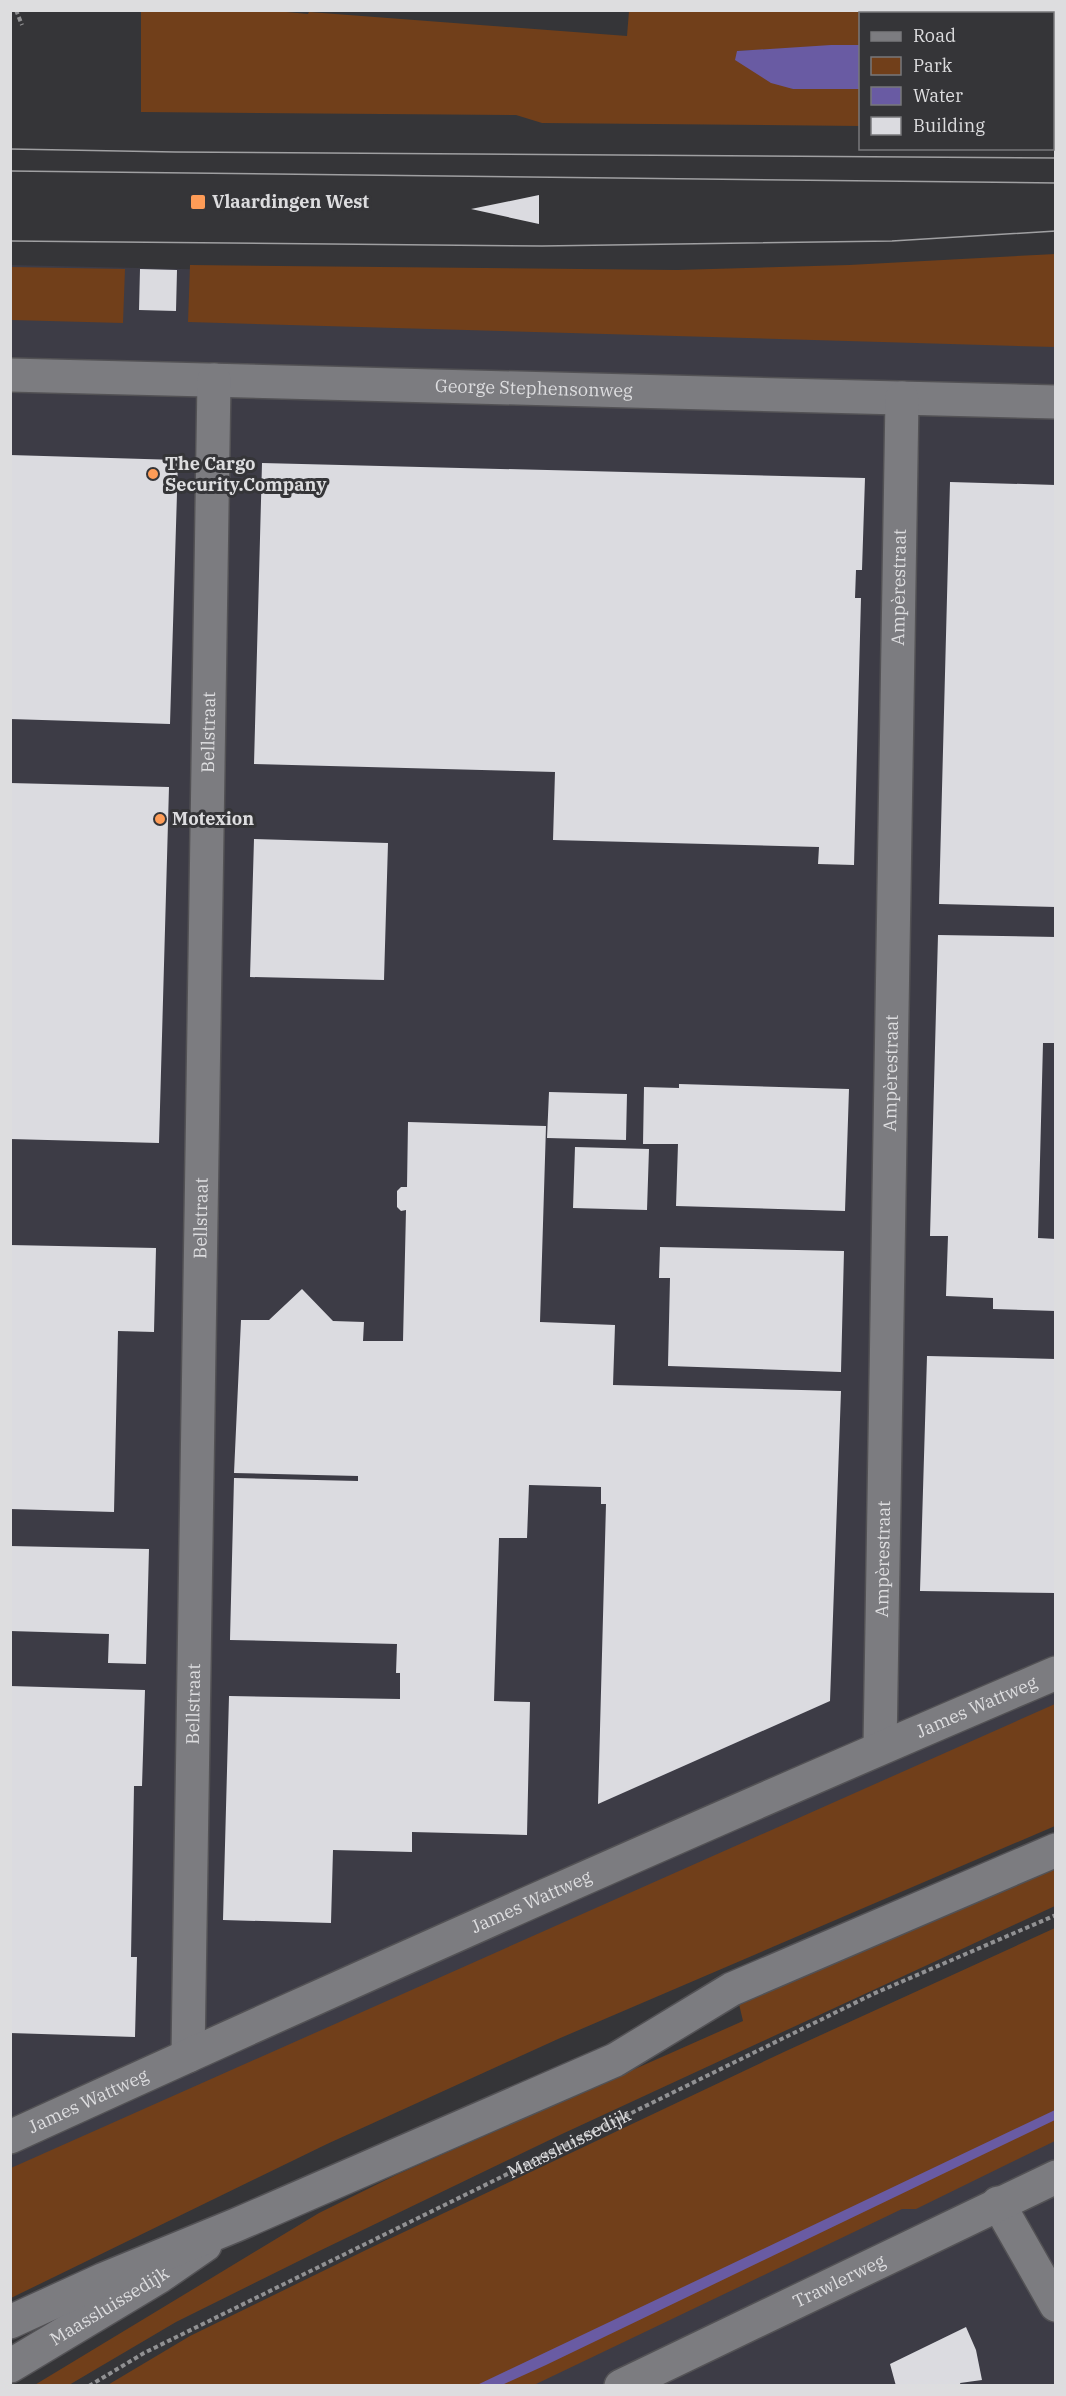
<svg xmlns="http://www.w3.org/2000/svg" width="1066" height="2396" font-family="'IBM Plex Serif',serif">
  <style>
    .built { fill: #3d3c46 }
    .green { fill: #713f1a }
    .water { fill: #695ba3 }
    .building { fill: #dbdbe0 }
    .lines { fill: none; stroke-linecap: round; stroke-linejoin: round }
    .minor-casing { stroke: #535255; stroke-width: 36 }
    .tertiary-casing { stroke: #535255; stroke-width: 36 }
    .path { stroke: #919193; stroke-width: 4; stroke-dasharray: 4.5 3; stroke-linecap: butt }
    .minor { stroke: #7c7c80; stroke-width: 33 }
    .tertiary { stroke: #7c7c80; stroke-width: 33 }
    .tram { stroke: #a0a0a2; stroke-width: 1.5 }
    .poi-dot { fill: #fe9c57; stroke: #353538; stroke-width: 2 }
    .labels { text-anchor: middle; stroke-width: 6; stroke-linejoin: round; paint-order: stroke }
    .poi-label { font-size: 18px; font-weight: bold; fill: #dddddf; stroke: #353538; text-anchor: start }
    .street-label { font-size: 18px; fill: #dddddf; stroke: #353538 }
  </style>
  <rect width="100%" height="100%" fill="#353538"/>
  <path class="built" d="M11 265 1055 289V1725L11 2187Z
    M1055 2124V2385L514 2386Z"/>
  <path class="green" d="M265 10 308 14 309 12 627 36 629 11H1055V44H1053L1052 14H860V45L737 51 793 89H860V126L542 123 516 115 141 112V11Z
    M1055 254V347L188 322 190 265 677 270 849 265Z
    M11 267 125 269 123 323 11 320Z
    M1055 1704V1826L558 2039 327 2144 11 2298V2168Z
    M1055 1868V1906L562 2134 313 2254 176 2322 69 2385 33 2386 319 2213 396 2175 743 2021 739 2004Z
    M1055 1928V2141L916 2209H902L534 2385 106 2386 190 2336 366 2250 786 2051Z"/>
  <path class="water" d="M831 45H860V89H793L771 83 735 60 737 51Z
    M1055 2110V2120L546 2365 502 2385H477Z"/>
  <path class="building" d="M539 195V224L471 209Z
    M140 269 177 270 176 311 139 310Z
    M10 455 178 460 170 724 10 719Z
    M262 463 865 478 862 570H856L855 598H861L854 865 818 864 819 847 553 840 555 772 254 764Z
    M950 482 1056 485V907L939 904Z
    M10 783 169 787 159 1143 10 1139Z
    M254 839 388 843 384 980 250 977Z
    M938 935 1056 937V1043H1043L1038 1238 1056 1239V1311L993 1309V1298L946 1296 948 1236H930Z
    M679 1084 849 1089 845 1211 676 1206 678 1144H643L644 1087 679 1088Z
    M549 1092 627 1094 626 1140 547 1138Z
    M408 1122 546 1126 540 1322 615 1325 613 1385 841 1391 830 1701 598 1804 606 1504H601V1487L529 1485 527 1538H499L494 1701 530 1702 527 1835 412 1832V1852L333 1850 331 1923 223 1920 229 1696 400 1699V1673H396L397 1644 230 1640 234 1478 358 1481V1476L234 1473 241 1320H269L302 1289 333 1321 364 1322 363 1341H403L406 1210 401 1211 397 1207V1191L401 1187H407Z
    M575 1147 649 1149 647 1210 573 1208Z
    M10 1245 156 1248 154 1332 118 1331 114 1512 10 1509Z
    M660 1247 844 1251 841 1372 668 1366 670 1278H659Z
    M927 1356 1056 1359V1593L920 1591Z
    M10 1546 149 1549 146 1664 108 1663 109 1634 10 1631Z
    M10 1686 145 1690 142 1786H134L131 1957H137L135 2037 10 2033Z
    M966 2327 976 2350 982 2380 960 2383 961 2386H896L890 2364Z"/>
  <g class="lines">
    <defs>
      <g id="minor">
        <path id="s2" d="M10 375 1056 402"/>
        <path id="s3" d="M880 1748 902 398"/>
        <path id="s4" d="M188 2056 214 380"/>
        <path id="s5" d="M10 2137C357 1978 705 1823 1056 1673"/>
        <path d="M998 2203 1056 2305"/>
        <path id="s6" d="M10 2366 160 2276 205 2245"/>
        <path id="s7" d="M621 2386 1056 2177"/>
      </g>
      <path id="tertiary" d="M10 2322 102 2280 236 2225 615 2060 732 1989 1056 1850"/>
    </defs>
    <use href="#minor" class="minor-casing"/>
    <use href="#tertiary" class="tertiary-casing"/>
    <g class="path">
      <path d="M16 10 22 25"/>
      <path id="s1" d="M89 2386 144 2353 873 1994 1056 1915"/>
    </g>
    <use href="#minor" class="minor"/>
    <use href="#tertiary" class="tertiary"/>
    <path class="tram" d="M10 149 175 152 1056 158
      M10 171 1056 183
      M10 241 542 246 892 241 1056 231"/>
  </g>
  <g class="poi-dot">
    <rect x="190" y="194" width="16" height="16" rx="3"/>
    <circle cx="153" cy="474" r="6"/>
    <circle cx="160" cy="819" r="6"/>
  </g>
  <g class="labels">
    <g class="poi-label">
      <text x="212" y="208">Vlaardingen West</text>
      <text x="165" y="470">The Cargo<tspan x="165" dy="21">Security.Company</tspan></text>
      <text x="172" y="825">Motexion</text>
    </g>
    <g class="street-label">
      <text dy="6" stroke="none"><textPath href="#s2" startOffset="524">George Stephensonweg</textPath></text>
      <text dy="6" stroke="none"><textPath href="#s3" startOffset="1161">Ampèrestraat</textPath></text>
      <text dy="6" stroke="none"><textPath href="#s4" startOffset="1324">Bellstraat</textPath></text>
      <text dy="6" stroke="none"><textPath href="#s3" startOffset="675">Ampèrestraat</textPath></text>
      <text dy="6" stroke="none"><textPath href="#s4" startOffset="838">Bellstraat</textPath></text>
      <text dy="6" stroke="none"><textPath href="#s3" startOffset="189">Ampèrestraat</textPath></text>
      <text dy="6" stroke="none"><textPath href="#s4" startOffset="352">Bellstraat</textPath></text>
      <text dy="6" stroke="none"><textPath href="#s5" startOffset="1058">James Wattweg</textPath></text>
      <text dy="6" stroke="none"><textPath href="#s5" startOffset="572">James Wattweg</textPath></text>
      <text dy="6" stroke="none"><textPath href="#s5" startOffset="86">James Wattweg</textPath></text>
      <text dy="6" stroke="none"><textPath href="#s1" startOffset="538">Maassluissedijk</textPath></text>
      <text dy="6" stroke="none"><textPath href="#s7" startOffset="242">Trawlerweg</textPath></text>
      <text dy="6" stroke="none"><textPath href="#s6" startOffset="116">Maassluissedijk</textPath></text>
    </g>
  </g>
  <rect width="1066" height="2396" fill="none" stroke="#dddddf" stroke-width="24"/>
  <rect x="859" y="12" width="195" height="138" fill="#353538" stroke="#78787b" stroke-width="1.5"/>
  <rect x="871" y="32" width="30" height="9" fill="#7c7c80" stroke="#78787b" stroke-width="1.5"/>
  <text x="913" y="42" font-size="18" fill="#dddddf">Road</text>
  <rect x="871" y="57" width="30" height="18" fill="#713f1a" stroke="#78787b" stroke-width="1.5"/>
  <text x="913" y="72" font-size="18" fill="#dddddf">Park</text>
  <rect x="871" y="87" width="30" height="18" fill="#695ba3" stroke="#78787b" stroke-width="1.5"/>
  <text x="913" y="102" font-size="18" fill="#dddddf">Water</text>
  <rect x="871" y="117" width="30" height="18" fill="#dbdbe0" stroke="#78787b" stroke-width="1.5"/>
  <text x="913" y="132" font-size="18" fill="#dddddf">Building</text>
</svg>
